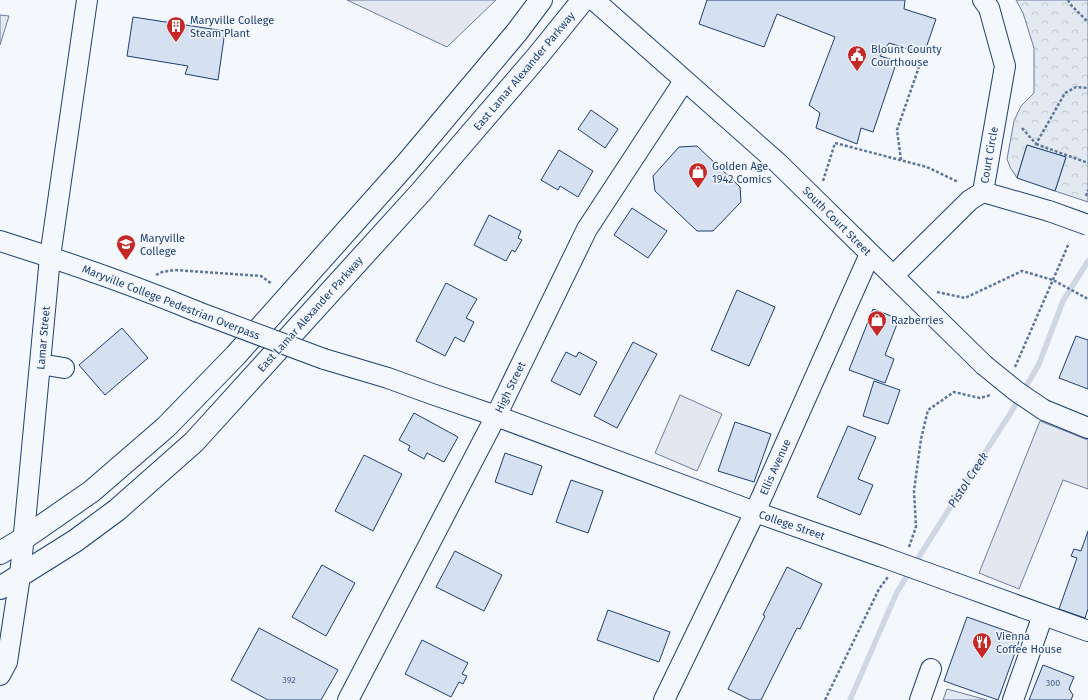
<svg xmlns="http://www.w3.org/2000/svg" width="1088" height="700" font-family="'Fira Sans',sans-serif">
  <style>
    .park { fill: url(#park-crowns); stroke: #687fa3 }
    .parking { fill: #e3e8f0; stroke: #687fa3 }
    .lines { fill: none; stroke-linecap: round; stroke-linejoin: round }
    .stream { stroke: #cfd7e4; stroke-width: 5.5 }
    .building { fill: #d5e0f0; stroke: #1d3f73 }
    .minor-casing { stroke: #1d3f73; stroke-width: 22 }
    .highway-casing { stroke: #1d3f73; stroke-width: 24 }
    .path { stroke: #5e769c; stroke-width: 2.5; stroke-dasharray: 3 2; stroke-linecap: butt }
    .minor { stroke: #f4f7fb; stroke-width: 20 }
    .highway { stroke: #f4f7fb; stroke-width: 22 }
    .minor-bridge-casing { stroke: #1d3f73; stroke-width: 22; stroke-linecap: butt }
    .minor-bridge { stroke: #f4f7fb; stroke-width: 20 }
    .labels { text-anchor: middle; stroke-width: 3; stroke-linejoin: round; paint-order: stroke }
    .number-label { font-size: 9px; fill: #4b6792 }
    .poi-label { font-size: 11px; fill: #1d3f73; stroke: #f4f7fb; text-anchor: start }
    .street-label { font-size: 11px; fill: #1d3f73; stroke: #f4f7fb }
    .water-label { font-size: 12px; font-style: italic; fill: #1d3f73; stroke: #f4f7fb }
  </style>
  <defs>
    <pattern id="park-crowns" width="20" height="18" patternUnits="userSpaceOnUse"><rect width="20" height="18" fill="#e3e9f0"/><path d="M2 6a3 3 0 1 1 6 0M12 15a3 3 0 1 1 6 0" fill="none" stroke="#c2c9d1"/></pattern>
  </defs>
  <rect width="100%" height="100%" fill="#f4f7fb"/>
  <path class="park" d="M1016 0H1088V202L1055 191 1066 157 1027 145 1017 178 1010 167 1007 159 1014 121 1021 106 1034 93V48L1023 13Z"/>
  <path class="parking" d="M347 0H496L447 47Z
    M0 15 9 16 0 45Z
    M680 395 722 414 697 471 655 453Z
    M1040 421 1088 440V489L1063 480 1019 589 979 573Z
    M947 689 987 700H943Z"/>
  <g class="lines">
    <path class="stream" d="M850 700 897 592 971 474 1010 414 1039 364 1063 301 1088 261"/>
  </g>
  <path class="building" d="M707 0H905L904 9 936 19 924 54 889 43 880 56 897 61 873 132 861 128 857 144 816 128 820 113 809 105 835 37 777 14 764 47 699 24Z
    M133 17 225 31 218 80 185 74 188 66 127 56Z
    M591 110 618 129 605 148 578 129Z
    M1027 145 1066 157 1055 191 1017 178Z
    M697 146 740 187 741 202 713 231H697L655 191 653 176 679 147Z
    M559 150 593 171 578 197 560 186 558 190 541 180Z
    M632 208 667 231 648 258 614 235Z
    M489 215 521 231 518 238 522 240 515 252 512 250 506 261 474 245Z
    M446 283 477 299 466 318 474 322 464 342 455 337 445 356 416 341Z
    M737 290 775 307 749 366 711 350Z
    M873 309 899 319 885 355 894 359 885 383 849 370Z
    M122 328 148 358 105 395 79 365Z
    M1076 336 1088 340V389L1059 378Z
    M633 342 657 354 617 428 594 416Z
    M566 352 576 357 579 352 597 362 580 395 551 381Z
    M874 381 900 390 888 424 863 416Z
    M414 413 458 437 444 462 427 453 424 459 408 450 410 446 399 440Z
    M735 422 771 434 754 482 718 471Z
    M848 426 876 437 858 479 873 485 860 515 817 497Z
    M505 453 542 466 532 495 495 482Z
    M364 455 402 474 373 531 335 511Z
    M571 480 603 491 588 533 556 522Z
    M1088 531V609L1085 618 1059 609 1077 558 1071 556 1074 549 1081 551Z
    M455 551 502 575 484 611 436 587Z
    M322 565 355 583 326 636 292 617Z
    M787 567 822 584 800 629 797 628 761 700H750L728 689 765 616 763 615Z
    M608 610 670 632 659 662 597 640Z
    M967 617 1021 636 998 700 944 681Z
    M259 628 338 670 321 700H268L231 680Z
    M422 640 468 663 462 674 467 676 463 684 459 682 451 697 405 674Z
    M1043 665 1074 677 1069 689 1073 695 1071 700H1029Z"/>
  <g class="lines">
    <defs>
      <path id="minor" d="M594 0 778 163 984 365
        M983 192 1049 211
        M0 241C67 262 133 285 198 312
        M893 276 970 200 983 192 1005 66 989 8 983 0
        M324 359 388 378 432 394 496 416 755 512 880 556
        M40 364 64 368
        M1044 410 1088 428
        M955 583 1088 631
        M0 675 7 662 20 576 50 257 87 0
        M348 700 496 416 587 229 684 81
        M664 700 755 512 870 254
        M920 700 931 669
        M1013 700 1043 615"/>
      <path id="highway" d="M0 553 23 539 92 491 166 427 235 356 407 163 517 32 541 0
        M0 588 75 541 117 510 194 442 421 192 537 57 583 0"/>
    </defs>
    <use href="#minor" class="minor-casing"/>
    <use href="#highway" class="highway-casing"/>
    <path class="path" d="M1068 0 1070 4 1088 22
      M1022 128 1036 144 1065 93 1076 87 1088 88
      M1036 144 1088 163
      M901 160 897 130 921 61
      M823 181 835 143 927 167 958 182
      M1086 196 1088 190
      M156 275 162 272 175 270 261 276 272 284
      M937 292 965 298 1022 271 1053 280 1088 299
      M1015 367 1069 243
      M909 547 916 527 914 491 921 439 928 410 954 392 980 398 991 395
      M825 700 879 589 888 577"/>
    <use href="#minor" class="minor"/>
    <use href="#highway" class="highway"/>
    <defs>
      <path id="minor-bridge" d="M1049 211 1088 225
        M198 312 324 359
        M984 365 1016 391 1044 410
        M880 556 955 583"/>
    </defs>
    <use href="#minor-bridge" class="minor-bridge-casing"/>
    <use href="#minor-bridge" class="minor-bridge"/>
  </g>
  <defs>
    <symbol id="building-pin" viewBox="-11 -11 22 30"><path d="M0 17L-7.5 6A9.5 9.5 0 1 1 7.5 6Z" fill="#c62828" stroke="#f4f7fb"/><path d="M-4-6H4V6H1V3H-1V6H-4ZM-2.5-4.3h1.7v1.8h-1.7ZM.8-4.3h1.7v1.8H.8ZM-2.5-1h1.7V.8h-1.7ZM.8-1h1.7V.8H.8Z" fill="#fff"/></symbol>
    <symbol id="civic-pin" viewBox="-11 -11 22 30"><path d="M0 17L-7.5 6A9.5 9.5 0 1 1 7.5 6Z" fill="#c62828" stroke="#f4f7fb"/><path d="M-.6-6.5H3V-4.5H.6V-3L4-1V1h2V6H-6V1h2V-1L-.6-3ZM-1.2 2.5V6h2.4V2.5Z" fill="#fff"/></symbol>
    <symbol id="shop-pin" viewBox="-11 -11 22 30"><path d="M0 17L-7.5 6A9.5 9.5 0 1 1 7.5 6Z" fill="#c62828" stroke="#f4f7fb"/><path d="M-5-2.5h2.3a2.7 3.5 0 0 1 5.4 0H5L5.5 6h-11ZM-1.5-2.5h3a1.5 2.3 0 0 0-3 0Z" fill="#fff"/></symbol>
    <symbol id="university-pin" viewBox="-11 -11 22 30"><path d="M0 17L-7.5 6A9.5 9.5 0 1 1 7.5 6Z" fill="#c62828" stroke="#f4f7fb"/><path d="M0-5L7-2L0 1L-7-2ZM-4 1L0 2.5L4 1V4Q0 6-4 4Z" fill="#fff"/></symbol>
    <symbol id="restaurant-pin" viewBox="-11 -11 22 30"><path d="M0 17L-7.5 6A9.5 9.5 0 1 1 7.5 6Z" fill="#c62828" stroke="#f4f7fb"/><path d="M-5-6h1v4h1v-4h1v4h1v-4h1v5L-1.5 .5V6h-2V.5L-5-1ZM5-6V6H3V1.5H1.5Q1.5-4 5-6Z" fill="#fff"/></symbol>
  </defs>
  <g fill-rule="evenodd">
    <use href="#building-pin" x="165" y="15" width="22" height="30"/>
    <use href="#civic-pin" x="846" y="44" width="22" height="30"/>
    <use href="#shop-pin" x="687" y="161" width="22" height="30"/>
    <use href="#university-pin" x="115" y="233" width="22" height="30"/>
    <use href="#shop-pin" x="866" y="309" width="22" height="30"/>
    <use href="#restaurant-pin" x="971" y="631" width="22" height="30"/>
  </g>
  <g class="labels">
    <g class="number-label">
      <text x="289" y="683">392</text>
      <text x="1053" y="686">300</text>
    </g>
    <g class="poi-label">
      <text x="190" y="24">Maryville College<tspan x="190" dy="13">Steam Plant</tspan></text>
      <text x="871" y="53">Blount County<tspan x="871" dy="13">Courthouse</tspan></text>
      <text x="712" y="170">Golden Age<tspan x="712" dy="13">1942 Comics</tspan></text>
      <text x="140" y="242">Maryville<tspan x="140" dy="13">College</tspan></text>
      <text x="891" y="324">Razberries</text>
      <text x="996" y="640">Vienna<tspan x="996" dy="13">Coffee House</tspan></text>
    </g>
    <g class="street-label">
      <text transform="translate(524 71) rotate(-50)" y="4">East Lamar Alexander Parkway</text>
      <text transform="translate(989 155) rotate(-80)" y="4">Court Circle</text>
      <text transform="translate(837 221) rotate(45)" y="4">South Court Street</text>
      <text transform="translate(171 302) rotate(21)" y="4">Maryville College Pedestrian Overpass</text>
      <text transform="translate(310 314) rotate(-48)" y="4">East Lamar Alexander Parkway</text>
      <text transform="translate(43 338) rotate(-85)" y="4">Lamar Street</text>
      <text transform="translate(510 387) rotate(-64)" y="4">High Street</text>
      <text transform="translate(775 467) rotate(-66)" y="4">Ellis Avenue</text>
      <text transform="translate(792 525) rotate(19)" y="4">College Street</text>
    </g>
    <g class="water-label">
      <text transform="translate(968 480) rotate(-57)" y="4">Pistol Creek</text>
    </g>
  </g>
</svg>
